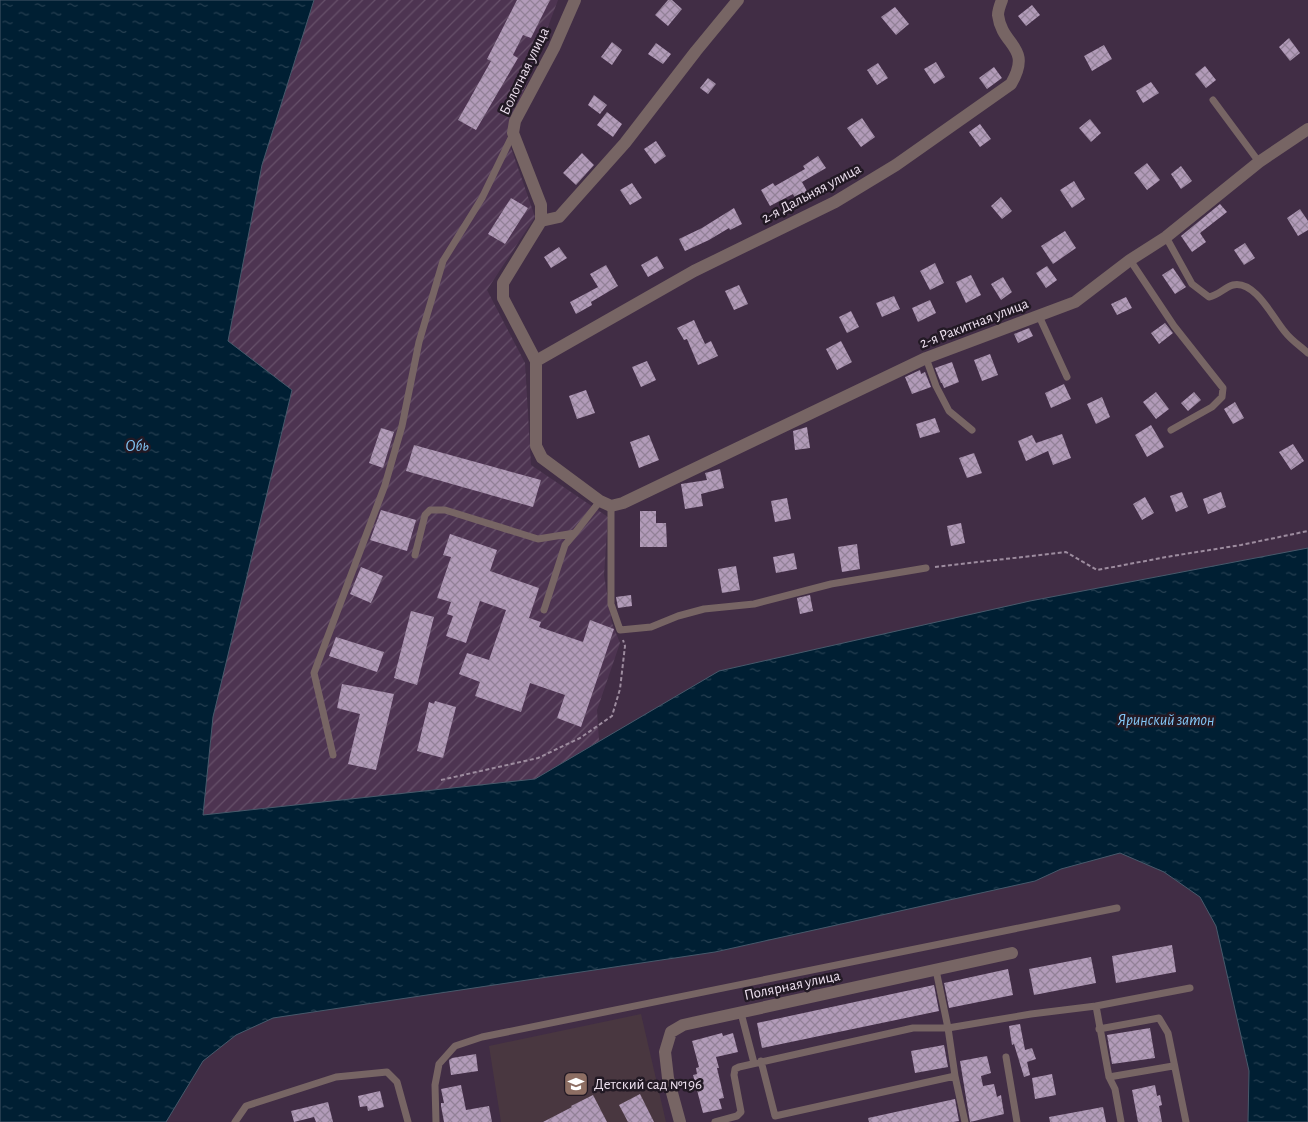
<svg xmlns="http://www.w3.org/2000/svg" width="1308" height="1122" font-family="'Alegreya Sans',sans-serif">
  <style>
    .industrial { fill: url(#industrial-furrows) }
    .education { fill: #493740 }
    .water { fill: url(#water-ripples); stroke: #47596b }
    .building { fill: url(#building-cross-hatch) }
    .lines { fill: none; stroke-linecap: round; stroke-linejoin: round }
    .path { stroke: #9d8c9f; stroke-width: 2; stroke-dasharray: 4 2.5; stroke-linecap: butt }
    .lane { stroke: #776564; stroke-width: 7 }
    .street { stroke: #776564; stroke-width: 12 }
    .labels { text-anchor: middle; stroke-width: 5; stroke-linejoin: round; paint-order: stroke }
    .street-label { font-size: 15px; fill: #ede0ef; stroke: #221924 }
    .poi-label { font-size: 15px; fill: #ede0ef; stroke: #221924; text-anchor: start }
    .water-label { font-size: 16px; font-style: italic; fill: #83c7f7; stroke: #221924 }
  </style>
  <defs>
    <pattern id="industrial-furrows" width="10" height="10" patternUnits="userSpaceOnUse" patternTransform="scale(1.25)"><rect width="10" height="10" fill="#4d3451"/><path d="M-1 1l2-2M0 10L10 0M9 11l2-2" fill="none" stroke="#67516a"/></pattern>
    <pattern id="water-ripples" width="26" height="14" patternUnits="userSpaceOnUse" patternTransform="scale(1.25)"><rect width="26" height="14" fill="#001f33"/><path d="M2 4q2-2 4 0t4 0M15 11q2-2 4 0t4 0" fill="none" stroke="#263f51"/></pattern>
    <pattern id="building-cross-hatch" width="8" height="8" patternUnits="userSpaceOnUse" patternTransform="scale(1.25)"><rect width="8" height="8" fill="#b29bb9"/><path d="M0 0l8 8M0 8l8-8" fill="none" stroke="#928197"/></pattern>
  </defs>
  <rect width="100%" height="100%" fill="#412d45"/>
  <path class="industrial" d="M314 0H558L507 136 535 217 487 290 525 363 531 465 608 517 604 575 612 623 620 643 597 710 599 741 535 779 203 815 213 717 228 342 262 165Z"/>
  <path class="education" d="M641 1014 666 1122H501L489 1046Z"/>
  <path class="water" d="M0 0H314L262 165 228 341 292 390 213 717 203 815 535 779 719 671 1030 601 1308 548V1122H1248L1249 1071 1216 926 1200 897 1164 872 1120 853 1061 869 1035 881 715 952 273 1018 236 1035 203 1061 166 1122H0Z"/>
  <path class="building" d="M517 0H550L531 38 523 35 513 55 518 58 476 130 458 120 491 61 487 59Z
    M668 0H672L682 9 668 26 655 15Z
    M1032 5 1040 15 1026 26 1018 16Z
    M895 7 909 24 896 35 881 17Z
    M1289 38 1300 53 1290 61 1279 47Z
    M612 42 622 50 612 65 601 57Z
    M656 43 671 54 663 64 648 54Z
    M1104 45 1112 59 1092 71 1084 56Z
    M936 62 945 77 934 84 924 69Z
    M878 63 888 78 877 85 867 70Z
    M1205 66 1216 80 1206 88 1195 74Z
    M994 67 1002 78 987 89 979 78Z
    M708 78 716 84 708 94 700 88Z
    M1151 82 1159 93 1143 103 1136 91Z
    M594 95 607 105 600 114 588 105Z
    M607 112 622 124 613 137 597 125Z
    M862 118 875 137 861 147 847 128Z
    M1090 119 1101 133 1091 142 1079 128Z
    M980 124 991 139 980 147 969 132Z
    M656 141 666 156 655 164 644 149Z
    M582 153 594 165 576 185 563 173Z
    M818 156 826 168 802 182 808 193 796 200 793 194 770 206 761 190 773 183 775 186 805 169 803 166Z
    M1147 163 1160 180 1147 190 1134 173Z
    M1181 166 1192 181 1181 189 1171 174Z
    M1074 181 1085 199 1072 208 1060 190Z
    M632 183 642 198 630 205 620 190Z
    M1001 197 1012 211 1002 219 991 206Z
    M511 198 528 208 505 244 488 234Z
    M1220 204 1227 212 1200 233 1206 242 1192 252 1181 236Z
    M734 208 742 224 730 230 729 228 709 240 685 251 679 239 702 228Z
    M1300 209 1308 221V230L1298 236 1287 218Z
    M1065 231 1076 248 1053 264 1041 246Z
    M1245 243 1255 258 1244 265 1234 250Z
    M559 247 567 258 551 268 544 257Z
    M657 256 664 268 648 277 641 265Z
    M935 263 944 283 930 290 920 271Z
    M606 265 618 286 591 302 592 305 576 314 570 302 598 287 590 274Z
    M1047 266 1057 280 1046 288 1036 273Z
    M1173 268 1186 287 1175 294 1162 275Z
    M971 275 981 295 966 303 956 282Z
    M1003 277 1012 292 1001 300 991 284Z
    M739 285 748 304 734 310 725 291Z
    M894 296 900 309 882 317 876 303Z
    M1126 297 1132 308 1117 315 1111 304Z
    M930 300 936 313 918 322 912 308Z
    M851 311 859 327 847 333 839 317Z
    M694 320 705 344 711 341 718 356 698 365 687 339 684 340 677 328Z
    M1165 323 1173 333 1159 344 1151 333Z
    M1029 328 1033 336 1018 343 1014 334Z
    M841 341 852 362 837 370 826 349Z
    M990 354 998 375 982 381 974 360Z
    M647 361 656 380 641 387 632 367Z
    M952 362 959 382 944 388 942 383H941L935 368Z
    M920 370 921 374 925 372 931 387 912 394 905 377Z
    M1064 384 1071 399 1051 408 1045 393Z
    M586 390 595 413 577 419 569 396Z
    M1156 392 1169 409 1156 419 1143 402Z
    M1194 392 1201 400 1188 411 1181 403Z
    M1102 397 1110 417 1096 424 1087 404Z
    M1235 402 1244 418 1233 424 1224 409Z
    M935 418 940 432 920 438 916 424Z
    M1151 425 1164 447 1147 457 1135 435Z
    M807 427 810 448 795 450 793 431Z
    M381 428 394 432 383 468 369 463Z
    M1062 434 1071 458 1053 465 1048 451 1026 461 1018 441 1032 435 1036 443Z
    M649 435 659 460 639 468 630 442Z
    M1293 444 1304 461 1291 470 1279 452Z
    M414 445 541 480 533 507 406 471Z
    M974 453 982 473 967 478 959 458Z
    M720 469 724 488 701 494 703 506 685 509 681 484 707 480 705 473Z
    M1182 492 1188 507 1176 512 1170 496Z
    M1221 492 1226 507 1208 514 1203 499Z
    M1145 497 1154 513 1142 520 1133 504Z
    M787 498 791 519 775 522 771 501Z
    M381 510 416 520 407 551 370 540Z
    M640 511H656V523H666L667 547H640Z
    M961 523 965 543 951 546 947 526Z
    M450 534 497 550 490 571 539 588 529 618 541 622 539 627 583 642 590 620 614 629 581 727 557 718 565 695 530 683 521 712 475 696 480 682 459 674 467 653 489 660 506 610 480 601 466 643 446 636 453 616 447 614 451 602 437 598 451 557 443 555Z
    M857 544 860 569 842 572 838 547Z
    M794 553 797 569 776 573 773 557Z
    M736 566 740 590 722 593 718 569Z
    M361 567 383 576 371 603 350 594Z
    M631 595 632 606 618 608 616 597Z
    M810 595 813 611 800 614 797 598Z
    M411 611 434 617 417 685 394 678Z
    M336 637 384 652 377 672 329 656Z
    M342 684 394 694 376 770 348 764 360 714 337 708Z
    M435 701 456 707 443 758 417 751 429 702 434 704Z
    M1172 945 1176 972 1116 983 1112 956Z
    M1091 957 1096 983 1034 995 1029 969Z
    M1008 969 1013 995 949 1008 944 983Z
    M934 985 939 1011 762 1048 757 1023Z
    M1020 1024 1025 1050 1032 1048 1036 1059 1027 1062 1030 1075 1024 1077 1014 1044 1012 1045 1009 1026Z
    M1150 1028 1155 1058 1112 1064 1107 1035Z
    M722 1033 723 1036 733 1033 738 1052 716 1057 719 1068H717L724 1098 719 1099 722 1109 703 1113 693 1075 697 1074 696 1068 699 1067 692 1041Z
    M944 1045 948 1067 915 1073 911 1051Z
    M476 1054 478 1071 451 1075 449 1060 452 1058Z
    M987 1056 991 1073 981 1076 983 1086 994 1084 997 1097 1001 1095 1004 1114 970 1122 960 1061Z
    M1052 1074 1056 1095 1035 1099 1032 1078Z
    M461 1085 466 1110 489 1106 492 1122H444L441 1106V1103H444L441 1089Z
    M1155 1085 1157 1096 1160 1095 1162 1105 1159 1106 1162 1122H1138L1132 1090Z
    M380 1091 384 1107 368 1111 367 1106 360 1107 358 1096Z
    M640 1094 654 1122H628L619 1105Z
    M593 1095 607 1122H543L572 1107 571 1106Z
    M955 1099 959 1121 953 1122H869L868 1118Z
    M328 1102 333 1122H316L314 1117 294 1122 291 1111Z
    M1103 1107 1106 1122H1050L1049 1117Z"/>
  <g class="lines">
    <path class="path" d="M935 567 1066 552 1097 570 1172 556 1241 545 1308 531
      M441 780 538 758 580 738 612 716 620 689 625 646 623 640"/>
    <path class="lane" d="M1213 100 1259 162
      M1166 237 1192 284 1209 297C1219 295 1225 287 1233 285 1255 280 1273 318 1285 332 1291 340 1300 346 1308 353
      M1130 260 1174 326 1223 388 1222 397 1212 407 1171 430
      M1039 316 1067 377
      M926 358 936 386 949 411 972 430
      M611 506V604L620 630 651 627 678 616 704 609 754 604 831 584 926 568
      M415 555 425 515 430 510H445L538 539 575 533 600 501
      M544 610 565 545 575 533
      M333 755 314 673 385 485 402 426 419 342 443 261 482 198 513 134
      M936 970 948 1028 1031 1014 1096 1006 1109 1077 1115 1089 1121 1122
      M1096 1006 1190 988
      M741 1013 754 1063
      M1099 1029 1159 1018 1168 1033 1186 1122
      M1006 1057 1017 1122
      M761 1061 775 1116 955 1076
      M1109 1077 1173 1066
      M235 1122 246 1106 336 1077 387 1072 397 1082 408 1122
      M436 1122 435 1085 439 1064 455 1046 482 1037 1117 908
      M715 1122 737 1116 741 1112 734 1075 735 1069 739 1067 913 1028H948L955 1076 965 1122"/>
    <path class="street" d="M575 0 554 48 515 121 513 133 541 205V221L503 283V298L536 361V446L542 458 600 501 611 506 623 503 926 358 1075 302 1130 260 1166 237 1259 162 1308 129
      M541 221 559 217 625 143 696 51 738 0
      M536 361 694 271 835 202 896 165 1011 84C1033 46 1002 47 998 15 998 11 1000 5 1002 0
      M680 1122 668 1078 665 1052 671 1032 683 1025 1012 953"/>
  </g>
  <defs>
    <symbol id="school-square" viewBox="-11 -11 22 22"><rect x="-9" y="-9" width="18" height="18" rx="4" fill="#8d6e63" stroke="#221924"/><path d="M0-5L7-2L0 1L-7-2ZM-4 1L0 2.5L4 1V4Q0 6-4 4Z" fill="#fff"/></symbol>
  </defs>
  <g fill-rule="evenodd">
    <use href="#school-square" x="562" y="1070" width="28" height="28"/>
  </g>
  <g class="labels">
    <g class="street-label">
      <text transform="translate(524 71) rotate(-64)" y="5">Болотная улица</text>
      <text transform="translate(811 193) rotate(-28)" y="5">2-я Дальняя улица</text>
      <text transform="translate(974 323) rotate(-21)" y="5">2-я Ракитная улица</text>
      <text transform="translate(792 985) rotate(-12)" y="5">Полярная улица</text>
    </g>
    <g class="poi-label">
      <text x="594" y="1089">Детский сад №196</text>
    </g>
    <g class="water-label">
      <text x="137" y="451">Обь</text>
      <text x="1166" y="725">Яринский затон</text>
    </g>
  </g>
</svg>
